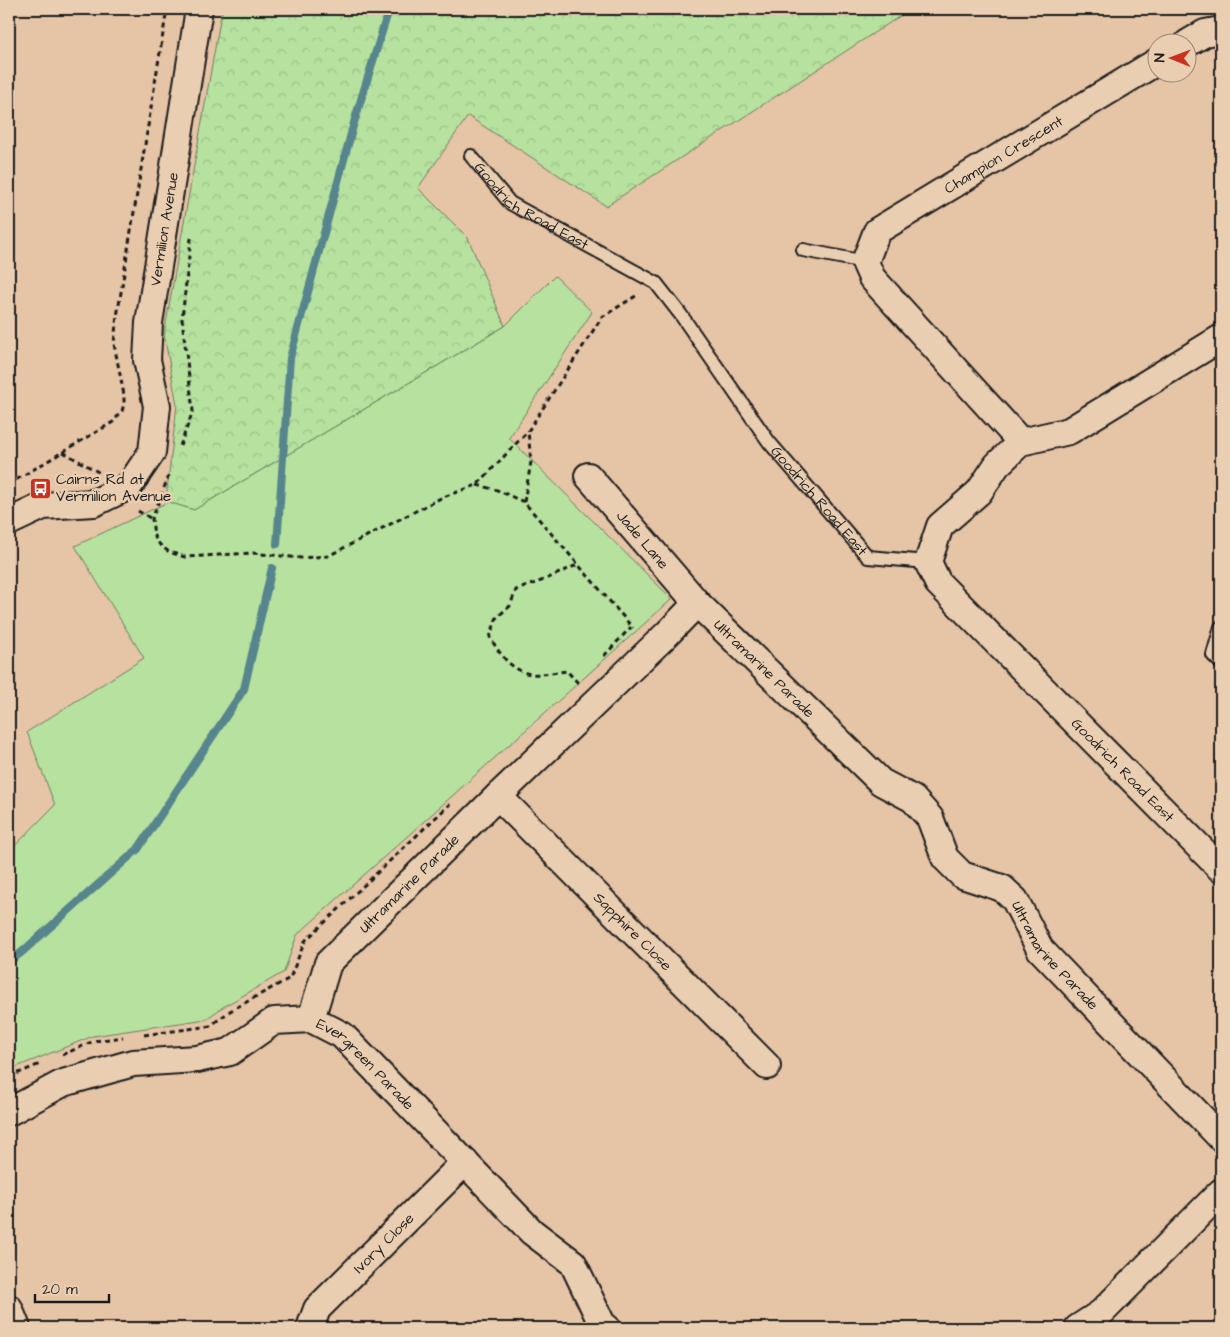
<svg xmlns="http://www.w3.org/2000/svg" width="1230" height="1337" font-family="'Architects Daughter',sans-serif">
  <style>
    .forest { fill: url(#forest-crowns); stroke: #697e5d }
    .park { fill: #b6e19e; stroke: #697e5d }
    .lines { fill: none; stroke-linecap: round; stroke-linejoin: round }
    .stream { stroke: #56858d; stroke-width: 8 }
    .lane-casing { stroke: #1c1c1c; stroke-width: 16 }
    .street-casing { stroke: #1c1c1c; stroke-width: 30 }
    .path { stroke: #1c1c1c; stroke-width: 3; stroke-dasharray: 5 4; stroke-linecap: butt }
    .lane { stroke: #eaceb1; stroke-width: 12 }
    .street { stroke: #eaceb1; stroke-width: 26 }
    .labels { text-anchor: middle; stroke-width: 5; stroke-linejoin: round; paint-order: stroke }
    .street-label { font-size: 15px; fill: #1c1c1c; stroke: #eaceb1 }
    .poi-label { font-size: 15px; fill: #1c1c1c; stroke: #eaceb1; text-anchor: start }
  </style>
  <defs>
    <pattern id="forest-crowns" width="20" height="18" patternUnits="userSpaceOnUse" patternTransform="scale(1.25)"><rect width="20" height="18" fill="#b6e19e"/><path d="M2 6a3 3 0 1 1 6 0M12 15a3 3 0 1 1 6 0" fill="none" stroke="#9cc088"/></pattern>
  </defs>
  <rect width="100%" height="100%" fill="#e6c4a6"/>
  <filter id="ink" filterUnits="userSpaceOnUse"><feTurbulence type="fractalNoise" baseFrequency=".02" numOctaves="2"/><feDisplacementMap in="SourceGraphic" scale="10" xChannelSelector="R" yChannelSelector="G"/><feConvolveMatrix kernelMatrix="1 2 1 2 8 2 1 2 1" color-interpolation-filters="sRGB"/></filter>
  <g filter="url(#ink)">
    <path class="forest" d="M222 9H911L606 206 468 116 418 188 468 238 505 326 194 510 168 502 167 490 177 405 164 334Z"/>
    <path class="park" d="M555 276 592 312 509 438 672 599 297 935 284 972 223 1007 206 1019 93 1036 9 1070V852L55 805 27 732 144 658 75 546 168 502 194 510 505 326Z"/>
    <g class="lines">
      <path class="stream" d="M277 544 290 358 355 119 389 9
        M9 962 22 952 138 849 244 689 272 568"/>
      <defs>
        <g id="lane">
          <path id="s1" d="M471 156 510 203 656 283 681 315 769 442 868 557 928 562"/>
          <path d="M803 250 865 262"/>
          <path d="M1221 627 1213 655 1221 663"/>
        </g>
        <g id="street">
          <path d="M1188 43 1205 33 1221 30"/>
          <path id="s2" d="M1221 338 1069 431 1021 442 997 465 979 492 940 526 928 562 938 583 1221 869"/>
          <path id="s3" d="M1021 442 872 278 865 262 877 231 1158 61"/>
          <path id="s4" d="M588 476 697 603"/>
          <path id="s5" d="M9 522 43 506 94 503 129 486 152 452 157 406 147 360 149 323 199 9"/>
          <path id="s6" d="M498 796 767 1066"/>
          <path id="s7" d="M311 1019 328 963 498 796 668 633 697 603 881 782 913 799 930 818 945 858 962 875 1002 888 1015 900 1040 949 1221 1138"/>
          <path id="s8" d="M9 1112 63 1083 133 1063 197 1059 230 1052 274 1021 311 1019 342 1035 532 1232 573 1263 602 1324 607 1328"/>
          <path d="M9 1308 17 1328"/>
          <path id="s9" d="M310 1328 317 1309 465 1162"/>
          <path d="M1078 1328 1101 1313 1221 1192"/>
        </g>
      </defs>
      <use href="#lane" class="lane-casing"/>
      <use href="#street" class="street-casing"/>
      <path class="path" d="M180 446 193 411 182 319 191 238
        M63 452 100 473
        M169 475 152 519 154 536 160 545 169 552 185 557 253 553 301 558 328 556 443 497 477 485 528 431 602 317 639 294
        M9 484 113 422 122 411 124 404V395L114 344 116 323 167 9
        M477 485 497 490 524 502 633 628
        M524 502 531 462 528 431
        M138 511 152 519
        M604 656 631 627
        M578 683 567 671C556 672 542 675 531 674 511 671 499 653 490 637L497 617 510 606 516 590 544 580 579 564
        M144 1035 210 1026 230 1011 290 978 305 941 450 804
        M62 1055 94 1041 123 1037
        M9 1077 40 1064"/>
      <use href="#lane" class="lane"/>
      <use href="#street" class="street"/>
    </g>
  </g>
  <defs>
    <symbol id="bus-square" viewBox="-11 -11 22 22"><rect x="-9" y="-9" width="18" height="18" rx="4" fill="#c8321e" stroke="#eaceb1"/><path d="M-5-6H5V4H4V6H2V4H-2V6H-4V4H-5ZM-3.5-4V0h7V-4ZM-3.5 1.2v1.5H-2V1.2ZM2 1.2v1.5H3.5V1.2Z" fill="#fff"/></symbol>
  </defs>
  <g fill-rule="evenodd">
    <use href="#bus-square" x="28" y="476" width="25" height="25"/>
  </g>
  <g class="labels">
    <g class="street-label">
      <text dy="5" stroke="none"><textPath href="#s3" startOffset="420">Champion Crescent</textPath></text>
      <text dy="5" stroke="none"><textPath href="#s1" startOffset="80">Goodrich Road East</textPath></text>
      <text dy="5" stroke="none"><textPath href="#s5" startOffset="394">Vermilion Avenue</textPath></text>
      <text dy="5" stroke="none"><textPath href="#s1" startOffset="500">Goodrich Road East</textPath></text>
      <text dy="5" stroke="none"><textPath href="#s4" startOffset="84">Jade Lane</textPath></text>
      <text dy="5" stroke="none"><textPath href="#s7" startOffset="668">Ultramarine Parade</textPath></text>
      <text dy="5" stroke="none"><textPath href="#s2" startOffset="669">Goodrich Road East</textPath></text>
      <text dy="5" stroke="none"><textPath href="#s7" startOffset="172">Ultramarine Parade</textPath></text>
      <text dy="5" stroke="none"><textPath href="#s6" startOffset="191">Sapphire Close</textPath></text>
      <text dy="5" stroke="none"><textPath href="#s7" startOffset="1088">Ultramarine Parade</textPath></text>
      <text dy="5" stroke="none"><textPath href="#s8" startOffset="394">Evergreen Parade</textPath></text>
      <text dy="5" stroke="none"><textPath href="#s9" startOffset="114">Ivory Close</textPath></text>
    </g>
    <g class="poi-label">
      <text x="56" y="484">Cairns Rd at<tspan x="56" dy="17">Vermilion Avenue</tspan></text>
    </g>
  </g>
  <rect width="1230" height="1337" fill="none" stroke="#eaceb1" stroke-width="30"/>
  <rect x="15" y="15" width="1200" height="1307" fill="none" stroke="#1c1c1c" stroke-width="2" filter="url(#ink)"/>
  <g transform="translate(1172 58) rotate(271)"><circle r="24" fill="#eaceb1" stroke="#988775"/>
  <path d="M0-4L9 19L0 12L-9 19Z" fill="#c8321e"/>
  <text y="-8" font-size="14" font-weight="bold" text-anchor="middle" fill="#1c1c1c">N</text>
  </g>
  <path d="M35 1294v8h74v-8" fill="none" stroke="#1c1c1c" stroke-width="2.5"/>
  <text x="42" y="1294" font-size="15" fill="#1c1c1c" stroke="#eaceb1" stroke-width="4" paint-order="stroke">20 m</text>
</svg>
